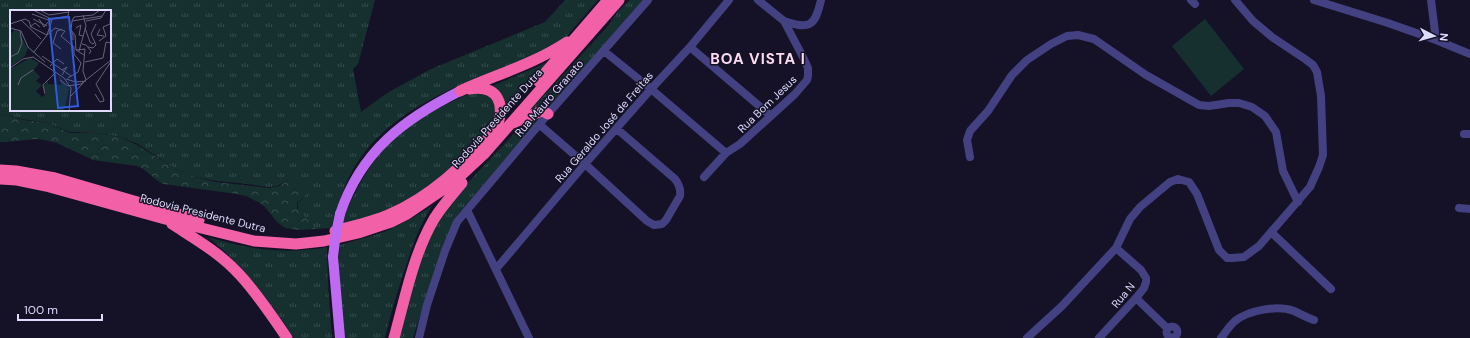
<svg xmlns="http://www.w3.org/2000/svg" width="1470" height="338" font-family="'DM Sans',sans-serif">
  <style>
    .grass { fill: url(#grass-tufts); fill-rule: evenodd }
    .forest { fill: url(#forest-crowns) }
    .pitch { fill: #15302f }
    .lines { fill: none; stroke-linecap: round; stroke-linejoin: round }
    .minor { stroke: #434181; stroke-width: 8 }
    .major { stroke: #be6bf2; stroke-width: 10 }
    .highway { stroke: #f260a8; stroke-width: 11 }
    .major-bridge { stroke: #be6bf2; stroke-width: 10 }
    .labels { text-anchor: middle; stroke-width: 3; stroke-linejoin: round; paint-order: stroke }
    .street-label { font-size: 11px; fill: #dedbfc; stroke: #151227 }
    .district-label { font-size: 15px; font-weight: bold; letter-spacing: 1px; fill: #fcdcf1; stroke: #151227 }
    .inset-road { fill: none; stroke: #65627c; stroke-width: 1 }
    .view { fill: #305cdc; fill-opacity: 0.15; stroke: #305cdc; stroke-width: 2 }
    .inset-edge { fill: none; stroke: #dedbfc; stroke-width: 2 }
  </style>
  <defs>
    <pattern id="grass-tufts" width="24" height="20" patternUnits="userSpaceOnUse"><rect width="24" height="20" fill="#15302f"/><path d="M3 7l-1-3M5 7V3M7 7l1-3M15 17l-1-3M17 17v-4M19 17l1-3" fill="none" stroke="#374d4e"/></pattern>
    <pattern id="forest-crowns" width="20" height="18" patternUnits="userSpaceOnUse"><rect width="20" height="18" fill="#15302f"/><path d="M2 6a3 3 0 1 1 6 0M12 15a3 3 0 1 1 6 0" fill="none" stroke="#374d4e"/></pattern>
  </defs>
  <rect width="100%" height="100%" fill="#151227"/>
  <path class="grass" d="M0 0H375L358 64 353 69 361 112 387 93 431 69 545 22 565 0H598L566 37 551 49C486 75 400 99 359 160 345 180 338 204 331 228L316 229C310 222 295 213 298 203L304 197 306 192 303 186 295 179H290L277 186 268 187 248 184 217 181 194 177 174 168 138 144 121 137 97 133 70 132 48 123 22 119 5 114 0 116ZM11 11H110V110H11Z
    M630 0H643V1L554 104 526 115 608 26 618 11Z
    M546 63 504 112 490 87Z
    M478 91 494 97 498 121 449 171 420 193 384 211 367 218 341 224C357 185 377 148 412 123 419 118 427 115 434 111 448 103 462 96 478 91Z
    M542 116 458 214 454 221 434 272 413 338H398L408 296 432 230 460 191 521 126Z
    M432 206C421 223 414 241 408 260 399 286 391 312 385 338H344L338 265 340 245 384 232 409 220Z
    M208 237C246 249 287 255 327 247L328 284 332 338H294C268 299 245 267 208 237Z"/>
  <path class="forest" d="M5 114 23 120 48 123 70 133H96L121 137 137 145 176 169 195 177 215 182 269 188 279 186 290 179H295L303 186 306 192 304 197 297 203V208L316 229 298 230 285 228 277 222 265 207 258 202 246 196 237 194 163 184C153 179 148 170 137 166L93 160 57 143 44 140 36 139 6 142H0V116Z"/>
  <path class="pitch" d="M1205 19 1244 69 1211 96 1172 46Z"/>
  <g class="lines">
    <path class="minor" d="M1191 0 1195 4
      M1314 0 1388 23 1436 40 1470 54
      M1431 0 1436 40
      M784 21C810 30 815 26 821 0
      M690 47 771 116
      M604 51 651 89 726 153
      M540 125 585 164 647 221 654 225 662 224 666 220 680 196C681 189 679 184 675 179L617 129
      M1464 134H1470
      M970 157 967 140 970 131 988 111 1012 75 1027 60 1051 44 1067 36 1078 35 1094 39 1146 75 1199 105 1209 106 1229 103H1239L1252 107 1265 116 1276 132 1283 171 1298 202
      M704 177 726 153 740 144 795 94 807 80 808 76V68L804 59 784 21 758 0
      M1459 208 1470 209
      M467 210 529 338
      M1271 232 1331 289
      M496 269 585 164 651 89 690 47 729 0
      M1136 298 1167 328
      M1166.5 332a5.5 5.5 0 1 1 11 0a5.5 5.5 0 1 1-11 0Z
      M419 338 427 305 445 251 457 222 548 114 648 0
      M1027 338 1062 306 1116 248 1130 219 1140 207 1170 182 1178 179 1189 182 1197 194 1219 250 1227 258H1232L1244 257 1259 246 1310 187 1319 167 1323 155 1321 96 1317 72 1313 65 1305 59 1272 37 1253 21 1235 0
      M1099 338 1136 298 1144 288 1146 282V278L1141 270 1116 248
      M1221 338C1226 332 1229 326 1235 321 1249 310 1277 305 1294 311 1301 314 1307 318 1314 320"/>
    <path class="major" d="M340 214C361 151 404 119 460 91
      M333 257 340 338"/>
    <path class="highway" d="M538 81 608 0
      M469 89C499 84 506 105 496 129
      M460 91C495 75 534 64 567 42
      M513 123 539 112 543 111 548 114
      M0 170 16 171 55 178 199 220
      M0 179 17 180 46 186 165 219 254 241 296 244 324 241 358 233 391 222 407 214 454 182 484 154 619 0
      M172 224C195 239 220 253 239 274 257 293 272 316 287 338
      M335 231C353 226 372 222 388 215 431 197 463 165 494 132
      M394 338C405 299 413 255 434 219 442 206 452 195 462 183"/>
    <path class="major-bridge" d="M333 257 336 233 340 214"/>
  </g>
  <g class="labels">
    <g class="street-label">
      <text transform="translate(549 98) rotate(-49)" y="4">Rua Mauro Granato</text>
      <text transform="translate(767 104) rotate(-44)" y="4">Rua Bom Jesus</text>
      <text transform="translate(497 118) rotate(-48)" y="4">Rodovia Presidente Dutra</text>
      <text transform="translate(604 127) rotate(-49)" y="4">Rua Geraldo José de Freitas</text>
      <text transform="translate(203 213) rotate(14)" y="4">Rodovia Presidente Dutra</text>
      <text transform="translate(1123 295) rotate(-50)" y="4">Rua N</text>
    </g>
    <g class="district-label">
      <text x="758" y="64">BOA VISTA I</text>
    </g>
  </g>
  <g transform="translate(10 10)">
    <rect width="101" height="101" fill="#151227"/>
    <path d="M5 20 9 22 16 36 24 42 29 48 18 38 15 46 0 57V24ZM20 48 29 53 24 60 30 67 26 71 32 75 26 81 32 87 36 84 33 77 38 71V74L52 75 48 65 59 79 54 101H0V59Z" fill="#15302f"/>
    <path class="inset-road" d="M23 0 41 9 58 6 59 0M30 0 39 5 59 2M22 4 41 11M23 9 37 16M29 9 34 17 38 12M11 10 31 29M62 11 92 6M76 11 91 8 96 0M0 14 15 9 19 11 21 17 37 25 45 18 55 21 51 26 64 37V44L71 53 68 62 58 68M20 17 25 13 30 17M59 17 63 25V30M0 18 11 21 18 37 35 52M66 18 71 15 69 25 73 26M75 18 80 32 83 34 85 32M90 19 87 25 94 26M37 25 42 10M89 31 96 26 93 17 100 14 101 0H99M72 34 76 35 81 41 79 44M78 37 83 38 86 35 81 24 86 14M51 39 43 33 47 21 52 19M66 40 75 39 73 61 76 70M69 41 76 16 73 5M24 42 37 25M74 45 66 40 65 25 61 20 62 11 64 7 83 5 90 0M32 46 61 66M0 47 8 43 12 33 10 21M93 48 96 32 101 33M75 52 93 48M40 56 47 49 54 54M0 58 13 49 23 47 54 68 61 78 59 101M52 60 57 57 52 65M56 69 66 72 76 71M50 70 58 76 71 74 101 50M8 75 11 68 23 60M35 84 33 75 44 64M85 84 90 92 94 91 93 87M61 86 74 72M93 87 86 74 100 53"/>
    <path class="view" d="M59 7 68 96 48 98 39 9Z"/>
    <rect width="101" height="101" class="inset-edge"/>
  </g>
  <g transform="translate(1434 36) rotate(96)" stroke="#151227" stroke-width="3" paint-order="stroke">
  <path d="M0-3L7 15L0 10L-7 15Z" fill="#dedbfc"/>
  <text y="-6" font-size="11" font-weight="bold" text-anchor="middle" fill="#dedbfc">N</text>
  </g>
  <path d="M18 314v6h84v-6" fill="none" stroke="#dedbfc" stroke-width="2"/>
  <text x="24" y="314" font-size="12" fill="#dedbfc" stroke="#151227" stroke-width="3" paint-order="stroke">100 m</text>
</svg>
